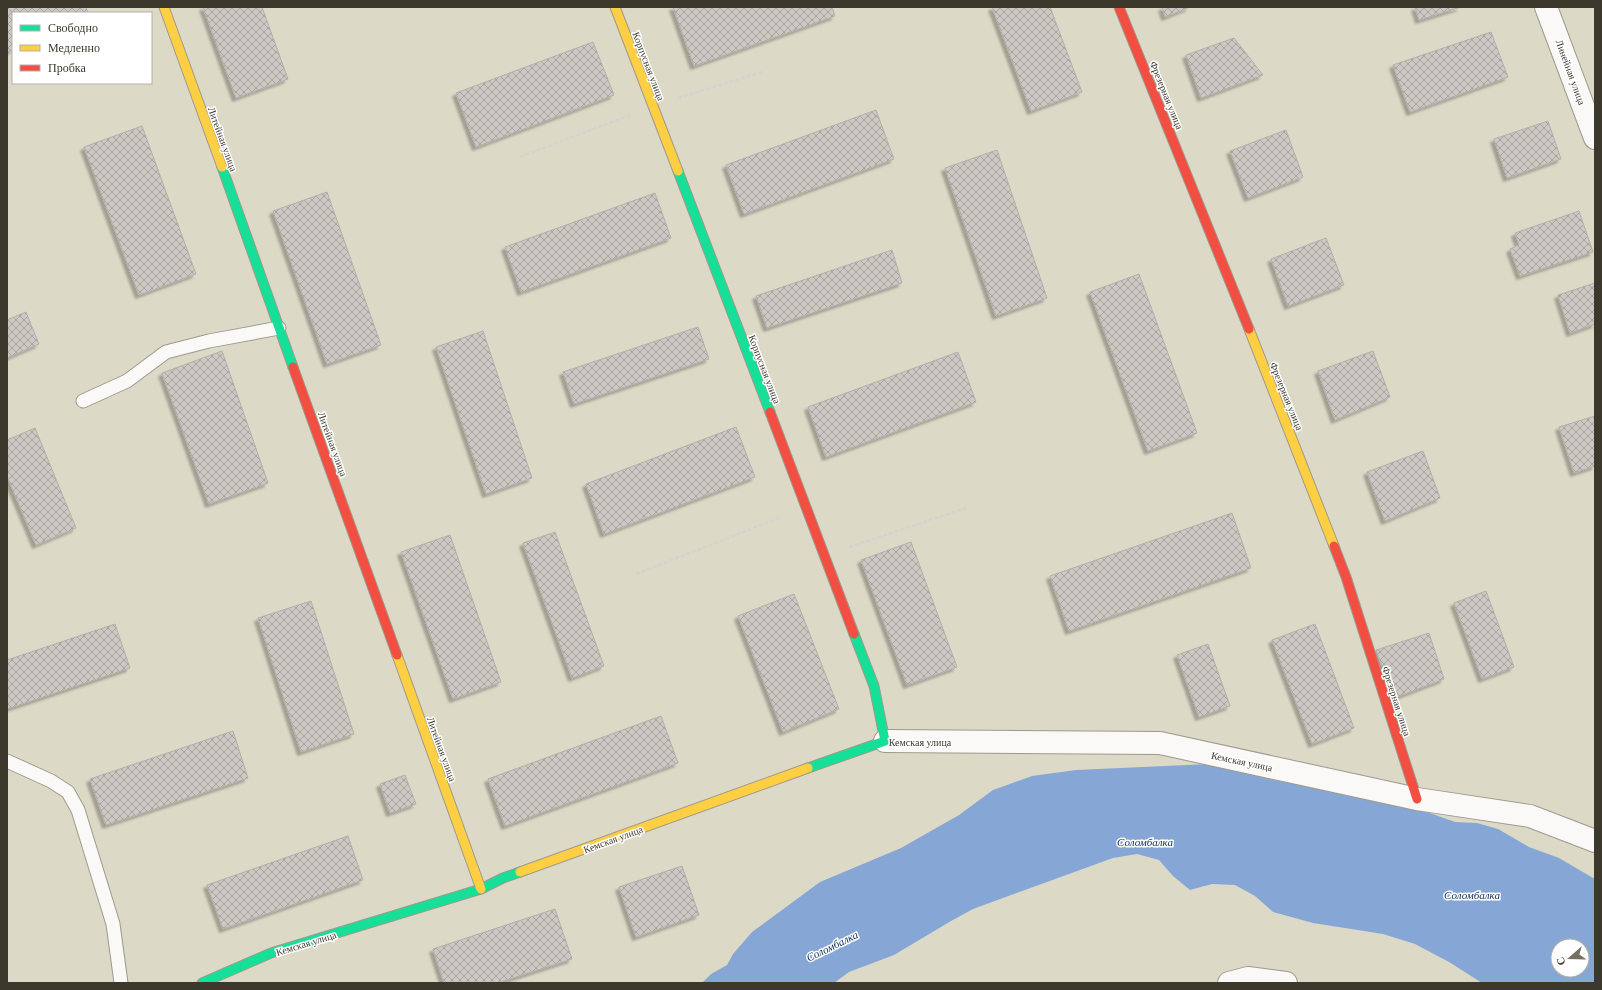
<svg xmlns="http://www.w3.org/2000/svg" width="1602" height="990" font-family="'Times New Roman',serif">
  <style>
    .water { fill: #86a7d6; fill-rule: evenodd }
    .building { fill: url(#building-cross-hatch); stroke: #b4aeaa; filter: url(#shadow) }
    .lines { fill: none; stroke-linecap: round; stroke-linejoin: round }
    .lane-casing { stroke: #9d9a8c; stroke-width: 15 }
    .street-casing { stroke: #9d9a8c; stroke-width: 24 }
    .fast-casing { stroke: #9d9a8c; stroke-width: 11 }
    .slow-casing { stroke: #9d9a8c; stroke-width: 11 }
    .jam-casing { stroke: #9d9a8c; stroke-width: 11 }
    .path { stroke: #d4d3ce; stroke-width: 2.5; stroke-dasharray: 4 2; stroke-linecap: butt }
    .lane { stroke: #faf9f7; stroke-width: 13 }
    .street { stroke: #faf9f7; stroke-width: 22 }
    .fast { stroke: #16e098; stroke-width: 9 }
    .slow { stroke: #ffcf43; stroke-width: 9 }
    .jam { stroke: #f24e42; stroke-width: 9 }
    .labels { text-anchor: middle; stroke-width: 3; stroke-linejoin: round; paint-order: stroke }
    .street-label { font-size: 10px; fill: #3c392c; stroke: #fff }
    .water-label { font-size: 11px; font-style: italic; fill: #092b5a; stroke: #fff }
  </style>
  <defs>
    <pattern id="building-cross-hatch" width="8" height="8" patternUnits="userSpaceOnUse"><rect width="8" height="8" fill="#cec8c5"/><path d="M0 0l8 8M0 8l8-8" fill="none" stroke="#a8a3a0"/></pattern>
    <filter id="shadow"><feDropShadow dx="-3.5" dy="3.5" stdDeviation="1" flood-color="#0004"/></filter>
  </defs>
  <rect width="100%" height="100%" fill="#ddd9c7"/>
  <path class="water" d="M1209 764 1273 780 1391 799 1455 822 1477 823 1498 829 1529 847 1559 858 1595 879V983H1482L1449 962 1415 944 1383 934 1313 923 1273 912 1255 896 1235 885 1212 884 1190 890 1173 876 1159 860 1137 854 1113 858 973 909 951 921 894 955 849 972 834 983H702L711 974 727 965 733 954 752 932 820 882 901 848 959 815 993 790 1032 776 1076 770ZM1558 946H1582V970H1558Z"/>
  <path class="building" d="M7 7H86L88 13H13V50L7 52Z
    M203 7H262L288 79 236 98Z
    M673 7H832L835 16 694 66Z
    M992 7H1050L1082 92 1031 111Z
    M1162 7H1190L1165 17Z
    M1415 7H1461L1419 20Z
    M1491 32 1508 77 1410 112 1393 65Z
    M1234 38 1263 75 1201 98 1186 55Z
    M593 42 614 95 476 147 456 93Z
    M876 110 894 159 744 214 726 165Z
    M1548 121 1561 159 1507 178 1494 139Z
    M142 126 196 274 139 295 84 147Z
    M1286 130 1303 177 1248 198 1230 151Z
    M997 150 1047 298 996 316 945 168Z
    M327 192 381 345 327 364 273 211Z
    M655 193 671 238 521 292 505 247Z
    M1579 211 1593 252 1520 276 1510 249 1519 245 1515 233Z
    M1326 238 1344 285 1288 306 1271 259Z
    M892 250 902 283 767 328 756 296Z
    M1139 274 1197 433 1148 451 1090 292Z
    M1595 283V324L1570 333 1558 295Z
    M26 312 39 344 7 358V320Z
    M698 327 709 359 574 404 563 372Z
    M483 331 532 478 486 494 436 347Z
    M222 351 268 483 209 504 162 373Z
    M1373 351 1390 397 1335 420 1318 371Z
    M958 352 976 402 826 457 808 407Z
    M1595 416V466L1574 473 1559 427Z
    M736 427 755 477 604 534 586 484Z
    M35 428 76 528 36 545 7 476V440Z
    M1423 451 1440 498 1385 521 1367 472Z
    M1232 513 1251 568 1069 631 1050 576Z
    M555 532 604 666 572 678 523 543Z
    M450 535 501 682 453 699 401 552Z
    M911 542 957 667 907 685 861 560Z
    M1486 591 1514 667 1482 679 1454 603Z
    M794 594 839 709 783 732 738 616Z
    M311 601 354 734 301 752 258 618Z
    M115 624 130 668 7 709V660Z
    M1315 624 1354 728 1312 744 1272 640Z
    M1429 633 1444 679 1394 698 1376 650Z
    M1208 644 1230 706 1199 717 1177 655Z
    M661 716 678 763 505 826 488 779Z
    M233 731 248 778 106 825 90 779Z
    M405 775 416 804 390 813 380 784Z
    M348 836 363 880 223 929 207 885Z
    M682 866 699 915 636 937 619 887Z
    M555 909 572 959 497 983H444L433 949Z"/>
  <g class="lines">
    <defs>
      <path id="lane" d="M83 401 127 381 166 352 209 341 279 328
        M7 761 51 781 68 792 78 810 113 924 121 983"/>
      <path id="street" d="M1546 7 1595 138
        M885 741 1160 743 1417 799 1530 816 1595 841
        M1229 983 1248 978 1286 983"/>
      <path id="fast" d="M222 167 293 367
        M678 171 770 412
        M808 768 885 741 874 686 854 634
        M202 983 271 953 481 889 503 878 520 872"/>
      <path id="slow" d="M164 7 222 167
        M615 7 678 171
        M1249 329 1334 546
        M397 655 481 889
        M520 872 808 768"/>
      <path id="jam" d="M1119 7 1249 329
        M293 367 397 655
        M770 412 854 634
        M1334 546 1346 577 1417 799"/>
    </defs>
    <use href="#lane" class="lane-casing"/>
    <use href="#street" class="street-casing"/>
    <use href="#fast" class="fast-casing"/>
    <use href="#slow" class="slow-casing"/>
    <use href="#jam" class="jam-casing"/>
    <path class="path" d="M678 98 762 72
      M520 157 630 115
      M849 547 966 508
      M636 574 782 517"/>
    <use href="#lane" class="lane"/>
    <use href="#street" class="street"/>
    <use href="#fast" class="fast"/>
    <use href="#slow" class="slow"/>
    <use href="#jam" class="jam"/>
  </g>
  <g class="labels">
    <g class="street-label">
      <text transform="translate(649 66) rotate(69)" y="4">Корпусная улица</text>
      <text transform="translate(1571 72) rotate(70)" y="4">Линейная улица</text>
      <text transform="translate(1167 95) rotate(68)" y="4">Фрезерная улица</text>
      <text transform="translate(223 139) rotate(70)" y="4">Литейная улица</text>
      <text transform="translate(765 369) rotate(69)" y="4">Корпусная улица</text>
      <text transform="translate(1287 396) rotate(68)" y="4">Фрезерная улица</text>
      <text transform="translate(333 444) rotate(70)" y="4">Литейная улица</text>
      <text transform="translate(1397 701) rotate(72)" y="4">Фрезерная улица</text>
      <text x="920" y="746">Кемская улица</text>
      <text transform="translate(442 749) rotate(70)" y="4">Литейная улица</text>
      <text transform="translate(1242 761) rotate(12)" y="4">Кемская улица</text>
      <text transform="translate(613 839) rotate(-20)" y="4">Кемская улица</text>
      <text transform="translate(306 943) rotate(-17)" y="4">Кемская улица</text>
    </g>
    <g class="water-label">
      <text x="1145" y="846">Соломбалка</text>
      <text x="1472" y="899">Соломбалка</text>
      <text transform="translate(832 946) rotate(-26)" y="4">Соломбалка</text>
    </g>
  </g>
  <rect width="1602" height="990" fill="none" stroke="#3c392c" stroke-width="16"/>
  <rect x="12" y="12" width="140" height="72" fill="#ffffff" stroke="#b1b0ab"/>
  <rect x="20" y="25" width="20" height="6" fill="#16e098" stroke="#b1b0ab"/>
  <text x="48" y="32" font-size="12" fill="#3c392c">Свободно</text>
  <rect x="20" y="45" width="20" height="6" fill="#ffcf43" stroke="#b1b0ab"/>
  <text x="48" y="52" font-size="12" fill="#3c392c">Медленно</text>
  <rect x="20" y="65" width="20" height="6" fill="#f24e42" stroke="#b1b0ab"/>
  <text x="48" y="72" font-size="12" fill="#3c392c">Пробка</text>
  <g transform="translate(1570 958) rotate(250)"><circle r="19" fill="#ffffff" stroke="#b1b0ab"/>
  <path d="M0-3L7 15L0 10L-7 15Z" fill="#747162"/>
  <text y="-6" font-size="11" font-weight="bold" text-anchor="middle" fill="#3c392c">С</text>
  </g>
</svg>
